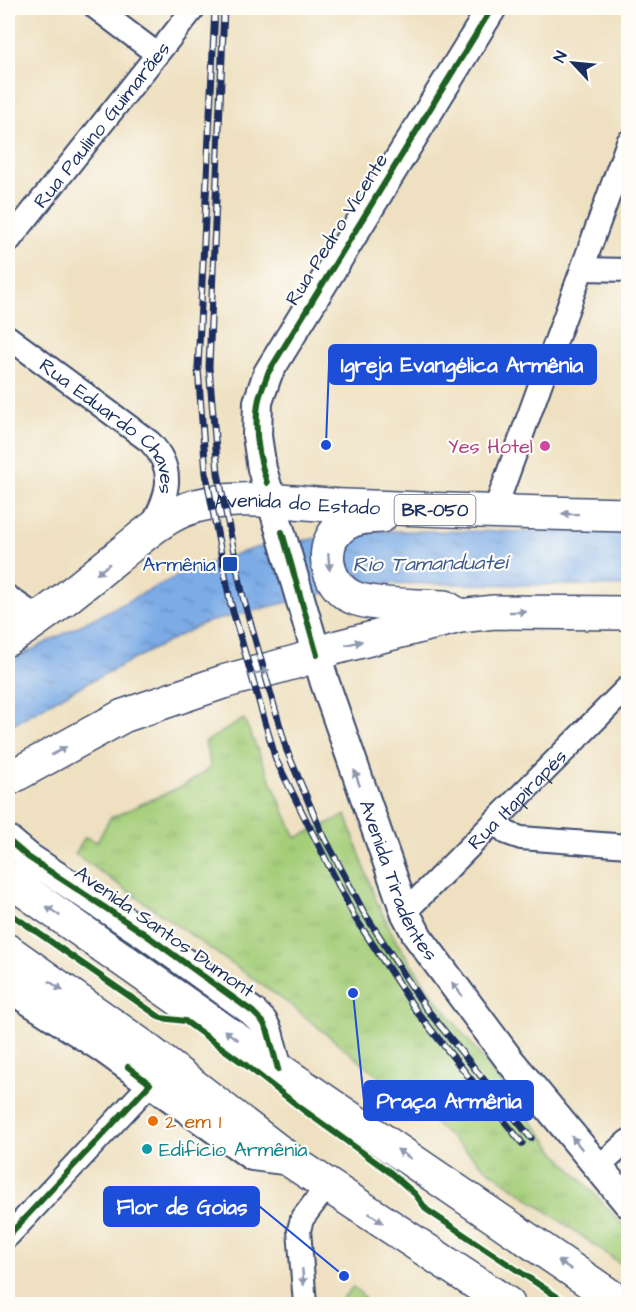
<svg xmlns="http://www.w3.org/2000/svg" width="636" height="1312" font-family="'Architects Daughter',sans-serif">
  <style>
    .grass { fill: #a5ce79; stroke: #607e6c; stroke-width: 1.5 }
    .park { fill: url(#park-tufts); stroke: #607e6c; stroke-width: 1.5 }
    .water { fill: url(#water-ripples); stroke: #4c6da2; stroke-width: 1.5 }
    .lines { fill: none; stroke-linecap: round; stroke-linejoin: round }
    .minor-casing { stroke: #3b4a6d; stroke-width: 26 }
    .major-casing { stroke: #3b4a6d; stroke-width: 32 }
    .highway-casing { stroke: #3b4a6d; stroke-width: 36 }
    .minor { stroke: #fff; stroke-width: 22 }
    .major { stroke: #fff; stroke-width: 28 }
    .highway { stroke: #fff; stroke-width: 33 }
    .rail-casing { stroke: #1b2f5e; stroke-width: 7 }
    .rail { stroke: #fdfcf7; stroke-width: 4.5; stroke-dasharray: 14; stroke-linecap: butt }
    .cycleway-casing { stroke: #fdfcf7; stroke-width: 10 }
    .cycleway { stroke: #1b5e20; stroke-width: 6 }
    .oneway { fill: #8d97ae }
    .hotel-dot { fill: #d1479c; stroke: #fdfcf7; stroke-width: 2 }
    .transit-dot { fill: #1a4fb4; stroke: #fdfcf7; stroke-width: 2 }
    .food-dot { fill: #e8710a; stroke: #fdfcf7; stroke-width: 2 }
    .culture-dot { fill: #0f9aa8; stroke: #fdfcf7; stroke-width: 2 }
    .labels { text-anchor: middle; stroke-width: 4.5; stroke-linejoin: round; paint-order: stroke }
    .shield { fill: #fdfcf7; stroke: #5f6c8c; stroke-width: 1.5 }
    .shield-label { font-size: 18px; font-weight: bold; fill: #1b2f5e }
    .street-label { font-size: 20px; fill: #1b2f5e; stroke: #fdfcf7 }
    .hotel-label { font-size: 20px; fill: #b23c85; stroke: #fdfcf7; text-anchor: end }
    .transit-label { font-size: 20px; fill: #164399; stroke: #fdfcf7; text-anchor: end }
    .food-label { font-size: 20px; fill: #c56008; stroke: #fdfcf7; text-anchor: start }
    .culture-label { font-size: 20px; fill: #0d838f; stroke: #fdfcf7; text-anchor: start }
    .water-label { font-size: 21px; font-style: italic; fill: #3d5a8e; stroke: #fdfcf7 }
    .leader { fill: none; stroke: #1d4ed8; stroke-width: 2 }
    .callout-dot { fill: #1d4ed8; stroke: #fdfcf7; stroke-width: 2 }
    .callout { fill: #1d4ed8; stroke: #1d4ed8; stroke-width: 2 }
    .callout-label { font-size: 21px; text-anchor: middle; font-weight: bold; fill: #fff }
  </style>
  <defs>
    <pattern id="park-tufts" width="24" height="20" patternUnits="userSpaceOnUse" patternTransform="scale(1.5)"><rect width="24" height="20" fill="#a5ce79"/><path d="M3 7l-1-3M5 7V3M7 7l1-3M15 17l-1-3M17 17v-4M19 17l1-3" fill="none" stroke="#8db16b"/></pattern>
    <pattern id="water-ripples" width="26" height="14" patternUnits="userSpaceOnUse" patternTransform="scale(1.5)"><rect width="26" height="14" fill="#7cabe6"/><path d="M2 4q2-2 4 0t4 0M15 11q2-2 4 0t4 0" fill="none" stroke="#658cbe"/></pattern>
  </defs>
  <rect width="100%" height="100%" fill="#fdfcf7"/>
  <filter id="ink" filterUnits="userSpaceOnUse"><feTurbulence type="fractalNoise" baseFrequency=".0167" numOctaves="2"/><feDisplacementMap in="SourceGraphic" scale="12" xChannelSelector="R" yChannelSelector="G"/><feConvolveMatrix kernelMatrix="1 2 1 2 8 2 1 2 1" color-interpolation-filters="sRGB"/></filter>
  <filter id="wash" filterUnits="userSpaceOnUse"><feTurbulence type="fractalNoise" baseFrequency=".008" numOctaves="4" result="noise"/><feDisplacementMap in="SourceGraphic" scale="24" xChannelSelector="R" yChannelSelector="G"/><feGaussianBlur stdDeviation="1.35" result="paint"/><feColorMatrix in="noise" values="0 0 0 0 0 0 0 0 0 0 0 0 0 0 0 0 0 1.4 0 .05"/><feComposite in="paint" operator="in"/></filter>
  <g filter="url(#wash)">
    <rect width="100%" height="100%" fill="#eee0c0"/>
    <path class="grass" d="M353 1287 365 1297 359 1304H337Z"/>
    <path class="park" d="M244 719 296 838 346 815 375 898 396 941 429 990 558 1155 628 1230V1269L486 1168 404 1097 292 1006 75 854 85 837 97 842 110 818 185 785 211 767 205 742Z"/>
    <path class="water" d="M363 531 628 532V586L366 583 204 623 66 694 8 727V662L187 571 255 548Z"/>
  </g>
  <g filter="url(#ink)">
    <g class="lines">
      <defs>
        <g id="minor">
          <path d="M96 8 157 54"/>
          <path id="s1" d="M8 242 194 8"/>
          <path d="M583 269 628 270"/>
          <path id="s2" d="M8 337 150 442C178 471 167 499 149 530"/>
          <path d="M494 512 628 142"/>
          <path d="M8 597 40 619"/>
          <path d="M495 821 507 833 521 838 628 846"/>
          <path id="s3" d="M405 912 628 687"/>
          <path d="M597 1168 628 1141"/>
          <path d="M8 1236 150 1084"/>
          <path d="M305 1304 299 1230 302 1219 327 1186"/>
        </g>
        <g id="major">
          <path id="s4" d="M492 8 268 373 258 402 257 436 262 469 325 683 405 912 418 937 511 1062 628 1203"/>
          <path d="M8 840 28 857 142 932 253 1012 263 1022 268 1032 278 1069"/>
          <path d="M8 987 101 1047 252 1156 291 1161"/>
        </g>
        <g id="highway">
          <path d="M381 516C368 517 356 517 345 524 317 541 325 585 352 597 370 606 423 606 445 607L456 614"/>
          <path id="s5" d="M8 639C47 615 81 586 117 557 137 541 159 520 184 510 233 491 295 504 346 506 440 510 534 513 628 515"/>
          <path d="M8 779 123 716 223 682 299 661 334 648 460 616 494 612 628 613"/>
          <path d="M8 879 278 1069 622 1304"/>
          <path d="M8 951 142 1046 291 1161 508 1304"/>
        </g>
      </defs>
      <use href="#minor" class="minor-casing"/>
      <use href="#major" class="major-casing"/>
      <use href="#highway" class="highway-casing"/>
      <use href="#minor" class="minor"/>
      <use href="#major" class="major"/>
      <use href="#highway" class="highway"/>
      <defs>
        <path id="rail" d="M215 8 198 368 206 474 230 601 276 760 354 916 417 1012 522 1143
          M224 8 209 367 218 473 243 597 287 751 320 829 363 911 425 1007 531 1138"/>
      </defs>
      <use href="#rail" class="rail-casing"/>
      <use href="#rail" class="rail"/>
      <defs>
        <path id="cycleway" d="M267 483C259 459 254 430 258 404 259 394 265 383 268 373L492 8
          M282 532 317 655
          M8 840 28 857 142 932 253 1012 263 1022 268 1032 278 1069
          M8 912 161 1018 185 1021 247 1066 302 1109 391 1173 415 1194 427 1210 568 1304
          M8 1236 150 1084 128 1067"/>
      </defs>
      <use href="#cycleway" class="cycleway-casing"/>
      <use href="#cycleway" class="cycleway"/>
    </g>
    <defs><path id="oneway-solid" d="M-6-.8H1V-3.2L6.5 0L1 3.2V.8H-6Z" transform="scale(1.5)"/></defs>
    <g class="oneway">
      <use href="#oneway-solid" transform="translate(570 514) rotate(-179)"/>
      <use href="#oneway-solid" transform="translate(329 562) rotate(85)"/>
      <use href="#oneway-solid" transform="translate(103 569) rotate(141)"/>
      <use href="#oneway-solid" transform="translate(518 612)"/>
      <use href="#oneway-solid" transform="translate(354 643) rotate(-14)"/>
      <use href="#oneway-solid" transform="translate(261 672) rotate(-15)"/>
      <use href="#oneway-solid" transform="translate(59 751) rotate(-29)"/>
      <use href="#oneway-solid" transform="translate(357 778) rotate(-109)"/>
      <use href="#oneway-solid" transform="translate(53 911) rotate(-145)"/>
      <use href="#oneway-solid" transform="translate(56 986) rotate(35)"/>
      <use href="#oneway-solid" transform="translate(457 989) rotate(-127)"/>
      <use href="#oneway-solid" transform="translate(231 1035) rotate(-145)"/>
      <use href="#oneway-solid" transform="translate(577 1143) rotate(-129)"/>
      <use href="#oneway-solid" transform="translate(404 1154) rotate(-146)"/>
      <use href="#oneway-solid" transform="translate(376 1218) rotate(34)"/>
      <use href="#oneway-solid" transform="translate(565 1265) rotate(-146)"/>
      <use href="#oneway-solid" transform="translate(303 1277) rotate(85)"/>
    </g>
  </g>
  <circle class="hotel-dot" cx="545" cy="446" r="6"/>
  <rect class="transit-dot" x="222" y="556" width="16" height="16" rx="3"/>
  <circle class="food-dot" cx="153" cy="1121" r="6"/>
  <circle class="culture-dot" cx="147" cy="1149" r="6"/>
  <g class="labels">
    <rect class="shield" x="394.5" y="495" width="81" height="30" rx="4.5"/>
    <g class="shield-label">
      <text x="435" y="516">BR-050</text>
    </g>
    <g class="street-label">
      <text dy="7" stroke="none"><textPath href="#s1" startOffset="150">Rua Paulino Guimarães</textPath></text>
      <text transform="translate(336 229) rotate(-58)" y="7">Rua Pedro Vicente</text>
      <text dy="7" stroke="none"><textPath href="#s2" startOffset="138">Rua Eduardo Chaves</textPath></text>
      <text dy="7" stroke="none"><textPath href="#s5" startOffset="333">Avenida do Estado</textPath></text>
      <text dy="7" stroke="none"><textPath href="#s3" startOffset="159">Rua Itapirapés</textPath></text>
      <text dy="7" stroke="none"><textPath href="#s4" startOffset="960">Avenida Tiradentes</textPath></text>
      <text transform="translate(165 931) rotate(35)" y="7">Avenida Santos Dumont</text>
    </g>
    <g class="hotel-label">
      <text x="533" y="453">Yes Hotel</text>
    </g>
    <g class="transit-label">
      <text x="216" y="571">Armênia</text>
    </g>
    <g class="food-label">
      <text x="165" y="1128">2 em 1</text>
    </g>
    <g class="culture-label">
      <text x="159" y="1156">Edifício Armênia</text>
    </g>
    <g class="water-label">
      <text transform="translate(430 563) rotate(-1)" y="7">Rio Tamanduateí</text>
    </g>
  </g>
  <path class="leader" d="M326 445L329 364M353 993L364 1101M344 1276L259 1206"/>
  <g class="callout-dot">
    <circle cx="326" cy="445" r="6"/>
    <circle cx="353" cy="993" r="6"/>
    <circle cx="344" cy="1276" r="6"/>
  </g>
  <g class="callout">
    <rect x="329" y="345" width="267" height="39" rx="6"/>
    <rect x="364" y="1081" width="169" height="39" rx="6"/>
    <rect x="104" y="1187" width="155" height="39" rx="6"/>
  </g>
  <g class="callout-label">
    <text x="462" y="372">Igreja Evangélica Armênia</text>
    <text x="449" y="1108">Praça Armênia</text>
    <text x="182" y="1214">Flor de Goias</text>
  </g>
  <rect width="636" height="1312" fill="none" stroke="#fdfcf7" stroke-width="30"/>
  <g transform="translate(573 63) rotate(296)" stroke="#fdfcf7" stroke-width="4.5" paint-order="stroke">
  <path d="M0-4.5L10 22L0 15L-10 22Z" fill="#1b2f5e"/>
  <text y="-9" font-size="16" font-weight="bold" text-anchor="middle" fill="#1b2f5e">N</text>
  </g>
</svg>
